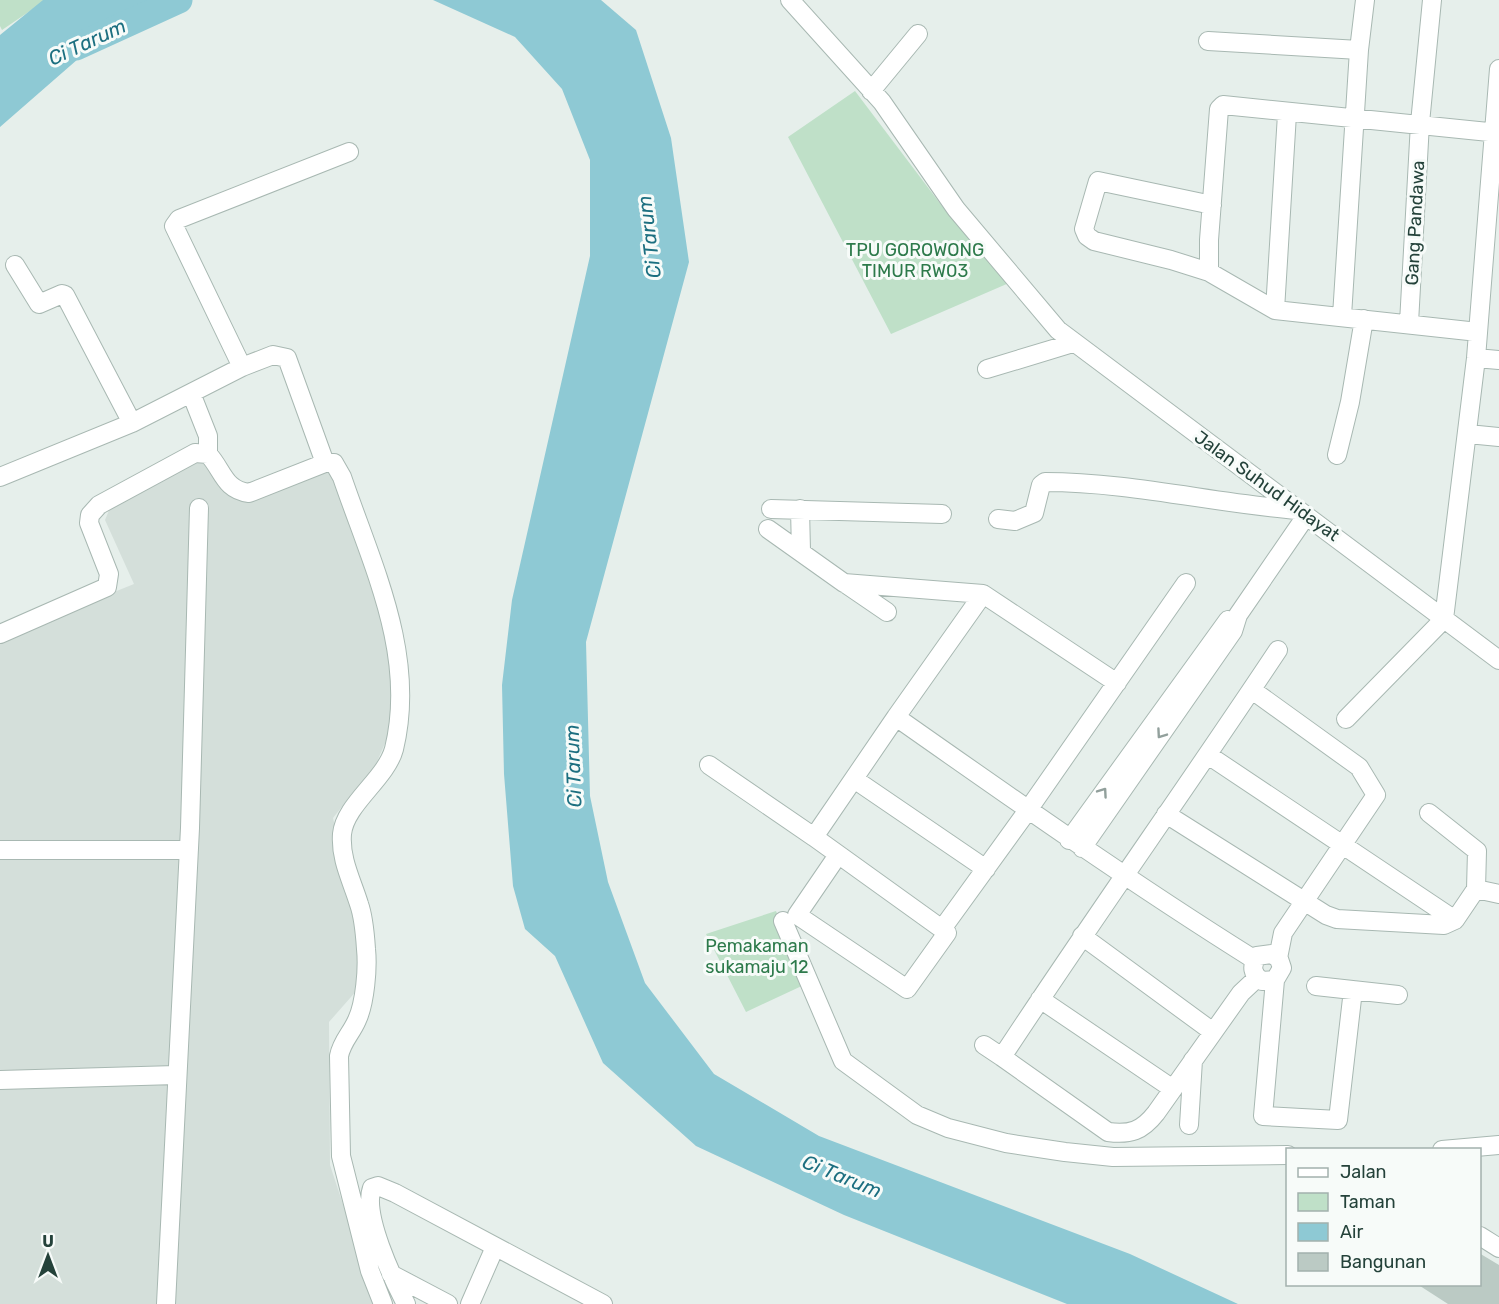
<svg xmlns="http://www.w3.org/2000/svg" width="1499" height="1304" font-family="Rubik,sans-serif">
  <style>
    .built { fill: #d4dfda }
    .green { fill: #bfe0c8 }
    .water { fill: #8ec9d4 }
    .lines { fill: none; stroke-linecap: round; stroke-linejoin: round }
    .river { stroke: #8ec9d4; stroke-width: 27 }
    .building { fill: #bbcac4 }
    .minor-casing { stroke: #a8b8b2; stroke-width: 20 }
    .minor { stroke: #fff; stroke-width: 18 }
    .oneway { stroke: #92a09c }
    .labels { text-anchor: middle; stroke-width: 6; stroke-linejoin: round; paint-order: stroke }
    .street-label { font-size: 18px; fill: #24423a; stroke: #f7fbf9 }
    .park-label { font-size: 18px; fill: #2d7a4b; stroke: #f7fbf9 }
    .water-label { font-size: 20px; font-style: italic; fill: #1c6f80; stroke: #f7fbf9 }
  </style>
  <rect width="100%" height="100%" fill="#e6efeb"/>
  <path class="built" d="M201 453 235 498 337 460 396 616 392 727 376 764 333 818 359 927 358 989 329 1022 330 1165 376 1304H0V638L134 584 105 520 115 496Z"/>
  <path class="green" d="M0 0H46L2 30 0 26Z
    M855 91 942 206 1009 283 891 334 788 137Z
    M776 911 806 984 746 1012 706 934Z"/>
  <path class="water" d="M43 0H192L125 18 0 127V35Z
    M433 0H601L636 30 671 138 689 262 586 642 590 796 608 882 645 983 714 1074 819 1136 1130 1254 1238 1304H1067L844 1215 696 1146 603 1063 555 956 525 929 513 886 504 774 502 685 512 600 590 256V160L562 89 515 37Z"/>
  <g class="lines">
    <path class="river" d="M76 47 179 0"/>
  </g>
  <path class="building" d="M1479 1253 1499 1265V1304H1448L1417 1284H1479Z"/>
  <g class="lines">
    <defs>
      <path id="minor" d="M790 0 882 102 956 209 1058 330 1499 660
        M1208 41 1359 50
        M871 91 918 34
        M15 265 39 304 62 294 65 295 132 423
        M1209 272 1171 260 1094 241 1087 236 1084 229 1098 181 1212 205
        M1275 310 1287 114
        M1342 316 1359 50 1365 0
        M1409 323 1420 123 1432 0
        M1478 332 1275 310 1209 272V240L1219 109 1223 105 1499 133
        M1476 358 1499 360
        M242 367 174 226 179 219 349 152
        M987 369 1073 343
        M191 393 208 436V454
        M1468 434 1499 437
        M1337 455 1350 402 1364 319
        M0 477 132 423 242 367 273 355 287 358 325 463H334L342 477C372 565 417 655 394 749 386 779 345 804 342 834 340 859 352 881 359 904 364 918 365 934 366 949 368 968 365 1003 357 1020 351 1034 342 1041 339 1056L341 1156 370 1271 383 1304
        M771 509 942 514
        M800 509 801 551
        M998 519 1015 521 1034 513 1041 485 1045 482C1129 482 1213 503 1297 510
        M768 529 844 583 983 594
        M1186 583 1028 810 942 929 814 837 896 717C1014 800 1132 883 1255 960
        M846 584 887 612
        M0 634 107 587 109 574 89 523 90 515 99 505 195 453 208 454C223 470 224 490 249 493L325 463
        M1252 690 1359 767 1376 795 1283 933 1278 958
        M896 717 983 594 1117 683
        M1346 719 1444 619 1476 358 1499 69
        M1208 755 1455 920
        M709 765 814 837
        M854 779 986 869
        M1166 814 1326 915 1337 919 1444 925 1455 920 1476 889 1477 851 1429 813
        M1069 840 1228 620
        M1082 848 1233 631 1238 615 1306 516
        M0 850H189
        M838 855 797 915 907 989 947 933 942 929
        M1476 889 1499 894
        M783 921 843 1061 917 1115 948 1128 1006 1143 1065 1152 1113 1157 1288 1155
        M1082 936 1213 1032
        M1257 978 1241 993 1156 1113C1142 1131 1130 1135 1108 1132L1002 1057C1092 920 1187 787 1278 650
        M1275 980 1262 981C1252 975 1251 966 1257 956L1272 954 1279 959 1282 968 1275 980 1263 1116 1338 1120 1353 990
        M1316 986 1398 995
        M1040 999 1173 1089
        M984 1045 1002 1057
        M0 1080 176 1075
        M1189 1125 1193 1060
        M1442 1150 1499 1145
        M1480 1236 1499 1248
        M391 1274 448 1304
        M166 1304 190 828 199 508
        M406 1304C393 1279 362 1215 372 1188L378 1186 395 1193 603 1304
        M470 1304 495 1247"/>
    </defs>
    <use href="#minor" class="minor-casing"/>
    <use href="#minor" class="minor"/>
  </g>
  <defs><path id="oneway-chevron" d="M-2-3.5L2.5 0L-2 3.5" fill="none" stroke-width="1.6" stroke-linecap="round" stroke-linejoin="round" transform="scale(1.5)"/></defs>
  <g class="oneway">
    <use href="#oneway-chevron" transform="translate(1161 734) rotate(125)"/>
    <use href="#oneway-chevron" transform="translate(1103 792) rotate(-55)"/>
  </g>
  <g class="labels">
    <g class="street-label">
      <text transform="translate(1415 223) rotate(-87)" y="6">Gang Pandawa</text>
      <text transform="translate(1267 486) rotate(36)" y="6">Jalan Suhud Hidayat</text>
    </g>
    <g class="park-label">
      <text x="915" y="256">TPU GOROWONG<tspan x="915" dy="21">TIMUR RW03</tspan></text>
      <text x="757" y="952">Pemakaman<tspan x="757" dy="21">sukamaju 12</tspan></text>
    </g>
    <g class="water-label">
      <text transform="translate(87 42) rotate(-25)" y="7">Ci Tarum</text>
      <text transform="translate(649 237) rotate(-97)" y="7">Ci Tarum</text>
      <text transform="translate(573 766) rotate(-92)" y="7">Ci Tarum</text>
      <text transform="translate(842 1176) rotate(22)" y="7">Ci Tarum</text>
    </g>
  </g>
  <rect x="1286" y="1148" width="195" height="138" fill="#f7fbf9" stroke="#a3b1ad" stroke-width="1.5"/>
  <rect x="1298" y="1168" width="30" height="9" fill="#ffffff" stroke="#a3b1ad" stroke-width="1.5"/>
  <text x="1340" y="1178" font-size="18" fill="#24423a">Jalan</text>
  <rect x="1298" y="1193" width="30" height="18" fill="#bfe0c8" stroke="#a3b1ad" stroke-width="1.5"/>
  <text x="1340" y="1208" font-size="18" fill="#24423a">Taman</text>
  <rect x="1298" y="1223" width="30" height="18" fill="#8ec9d4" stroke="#a3b1ad" stroke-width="1.5"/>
  <text x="1340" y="1238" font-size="18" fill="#24423a">Air</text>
  <rect x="1298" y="1253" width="30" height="18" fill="#bbcac4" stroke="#a3b1ad" stroke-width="1.5"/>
  <text x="1340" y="1268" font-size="18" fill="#24423a">Bangunan</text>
  <g transform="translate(48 1256)" stroke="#f7fbf9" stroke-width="4.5" paint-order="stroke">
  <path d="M0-4.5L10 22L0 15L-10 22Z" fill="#24423a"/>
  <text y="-9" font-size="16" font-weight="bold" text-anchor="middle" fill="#24423a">U</text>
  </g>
</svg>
